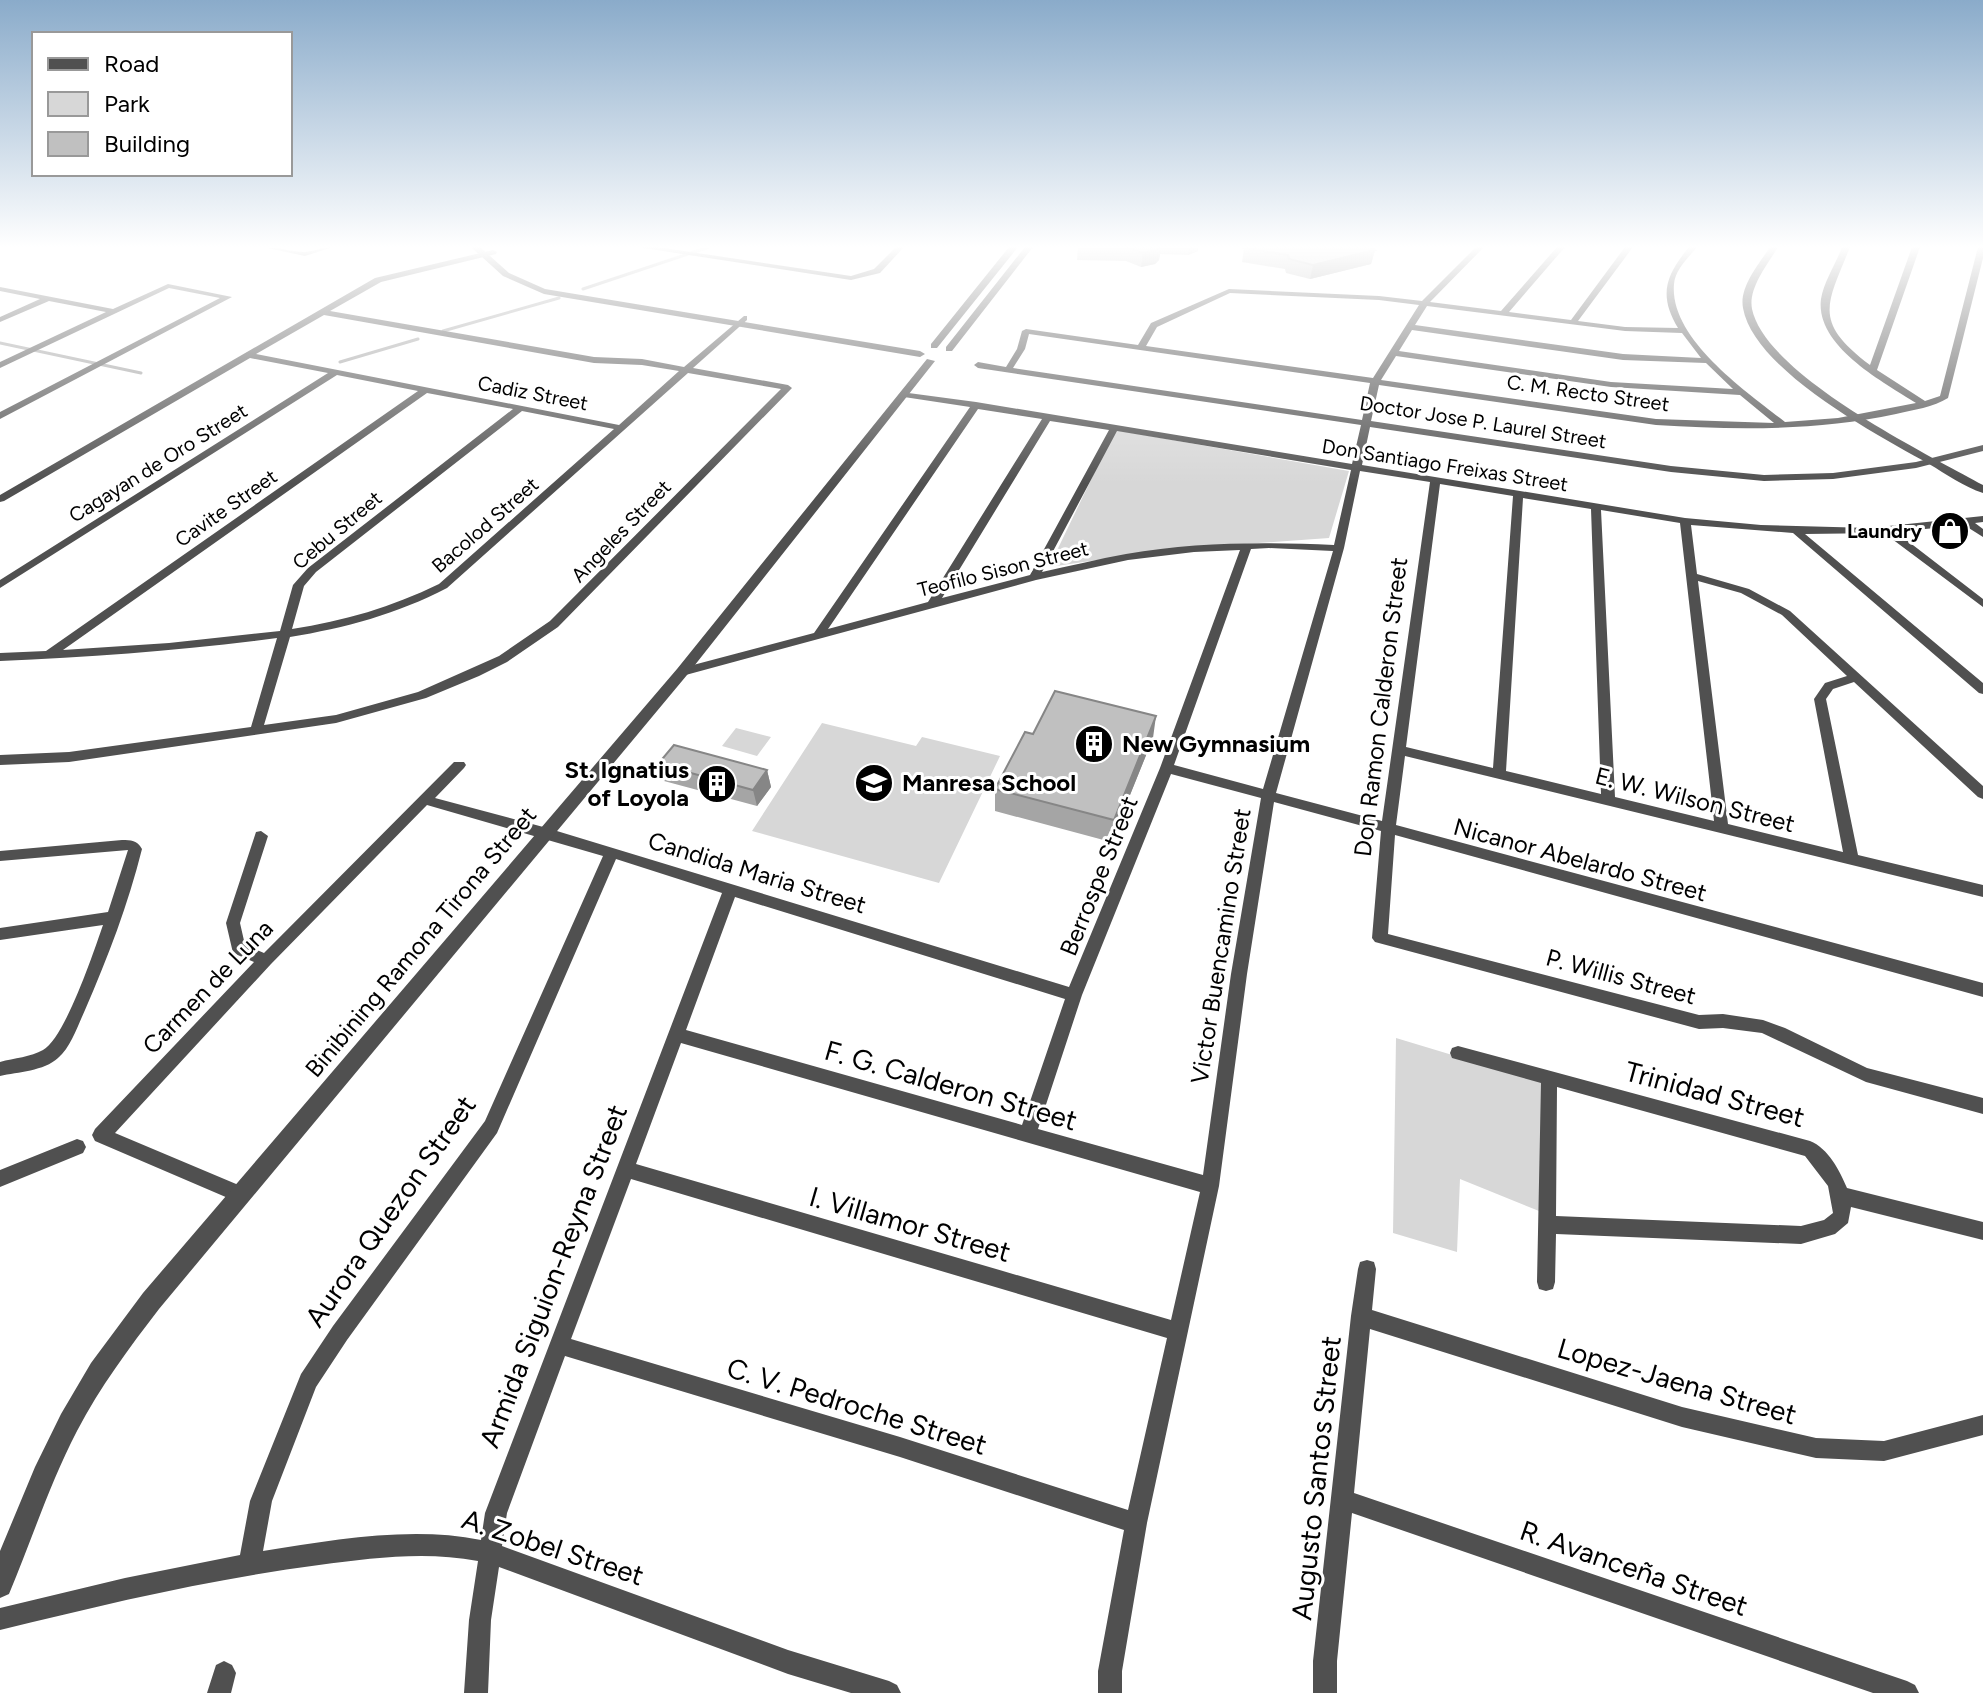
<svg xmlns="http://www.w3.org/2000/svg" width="1983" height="1693" font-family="Figtree,sans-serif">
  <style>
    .green { fill: #d7d7d7 }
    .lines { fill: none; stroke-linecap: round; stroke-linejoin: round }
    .stream { stroke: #9e9e9e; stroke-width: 3 }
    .minor { fill: #505050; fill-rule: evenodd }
    .tertiary { fill: #505050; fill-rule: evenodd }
    .wall { fill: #a5a5a5 }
    .shaded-wall { fill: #868686 }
    .building { fill: #c0c0c0; stroke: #868686; stroke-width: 2 }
    .labels { text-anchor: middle; stroke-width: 6; stroke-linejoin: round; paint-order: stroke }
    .far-street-label { font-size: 20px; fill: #000; stroke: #fff }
    .far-poi-label { font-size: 20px; font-weight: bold; fill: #000; stroke: #fff; text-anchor: end }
    .street-label { font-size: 24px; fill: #000; stroke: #fff }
    .poi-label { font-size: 24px; font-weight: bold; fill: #000; stroke: #fff; text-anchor: start }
    .near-street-label { font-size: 28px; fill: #000; stroke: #fff }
  </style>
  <rect width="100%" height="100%" fill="#fff"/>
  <path class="green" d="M1115 430 1349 471 1329 538 1174 549 1049 567Z
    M822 723 916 746 922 737 1000 756 939 883 752 831Z
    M736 728 771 737 757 756 722 746Z
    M1396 1038 1545 1083 1544 1213 1460 1179 1457 1252 1393 1233Z"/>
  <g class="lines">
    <path class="stream" d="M583 289 709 247
      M443 331 559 298
      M0 343 141 373
      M340 362 418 339"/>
    <path class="minor" d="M263 247C277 247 292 252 305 252 315 251 323 247 333 247L305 256Z
      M637 247H657L851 276 874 269 896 247H904L880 273 851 280Z
      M1476 247H1484L1430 302 1501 311 1557 247H1565L1509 312 1571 320 1625 247H1633L1578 321 1625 327 1678 328C1658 295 1666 275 1689 247H1697C1688 258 1675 270 1674 284 1669 339 1747 392 1785 422L1838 418 1916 403C1883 382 1815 346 1821 299 1824 281 1836 264 1842 247H1850C1827 305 1812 321 1870 365L1912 247H1920L1877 370 1925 401 1940 396 1978 247H1983V258L1948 398C1934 407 1913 410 1896 414 1816 431 1737 430 1656 425L1379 385 1371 421 1671 466 1764 475 1833 473 1916 462 1983 445V451L1916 468 1833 479 1764 481 1671 472 1370 427 1362 465 1685 518 1761 525 1870 528 1983 516V522L1975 523 1983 529V537L1964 525 1896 532 1983 599V607L1884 533 1805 534 1983 683V694L1979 693 1793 533 1691 525 1697 574 1749 589 1790 611 1983 786V799L1978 797 1854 682 1833 689 1826 699 1858 855 1983 885V897L1405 756 1396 825 1983 983V997L1395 835 1388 934 1699 1015 1723 1014 1763 1020 1785 1028 1867 1068 1983 1098V1114L1866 1082 1762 1033 1723 1028 1699 1029 1375 942 1372 938 1381 831 1274 802 1247 974 1219 1186 1147 1523 1122 1671V1693H1098V1671L1124 1530 900 1457 565 1356 507 1513 502 1546 788 1650 889 1681 897 1685 901 1693H851L788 1674 499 1567 491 1620 488 1693H464L469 1620 478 1561C425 1551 372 1558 319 1565 211 1579 105 1604 0 1630V1608L125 1578 240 1555 250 1501 301 1374 333 1326 485 1121 603 856 427 805 271 964 115 1133 248 1189 251 1195 248 1201 242 1204 95 1141 92 1135 95 1129 254 962 233 953 226 923 256 832 261 831 268 836 240 923 245 945 264 953 454 762H464L466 765 464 768 435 798 547 828 1069 987 1160 768 1240 550 1194 552 1128 560 1036 580 682 676 676 672 678 669 814 633 970 407 904 397 900 394 901 392 976 402 1352 464 1361 425 978 368 974 365 978 362 1006 367 1017 349 1022 331 1026 329 1138 345 1151 323 1229 289 1379 296 1422 301ZM1230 293 1379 300 1419 305 1373 378 1146 346 1157 327ZM1427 306 1625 331 1682 333 1701 358 1623 354 1415 325ZM1412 330 1623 360 1706 363 1733 389 1611 382 1399 351ZM1029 334 1370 383 1362 420 1013 368 1025 349ZM1396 356 1611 387 1740 395 1774 423 1656 419 1381 380ZM978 409 1042 419 928 602 828 629ZM1050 421 1109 430 1030 575 942 598ZM1117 431 1351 470 1334 545C1265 542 1195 542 1126 554 1098 559 1070 566 1042 572ZM1360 471 1430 482 1382 821 1276 793 1344 548ZM1440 484 1513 496 1493 768 1406 747ZM1523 498 1591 509 1601 794 1506 771ZM1601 510 1680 523 1714 821 1615 797ZM1269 548 1333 551 1263 789 1174 765 1251 549ZM1698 581 1741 593 1782 615 1847 676 1825 683 1814 699 1843 852 1728 824ZM1171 774 1261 798 1231 974 1203 1175 1038 1129 1082 995ZM616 859 722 893 485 1513 481 1540C410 1526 334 1540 263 1551L272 1501 316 1387 347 1340 497 1133ZM735 897 1065 999 1022 1125 686 1030ZM681 1043 1200 1192 1171 1320 636 1164ZM631 1179 1167 1338 1128 1510 900 1437 571 1339Z
      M493 250 497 252 496 254 381 282 330 311 594 357 642 359 684 367 744 316H747V320L693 368 788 385 792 388 558 627 507 662 479 676 426 698 336 723 69 762 0 765V755L69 752 251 727 277 638C185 650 93 657 0 661V653L46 651 418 391 337 375 0 588V580L328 373 250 358 4 501 0 502V495L375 278ZM324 315 594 363 642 365 679 371 619 425 256 354ZM688 373 781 389 550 621 499 656 418 692 336 715 264 725 290 637C345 628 397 614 447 588ZM427 393 513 409 308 568 293 585 280 631 169 643 63 650ZM522 411 614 429 439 584C392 607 344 621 292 629L304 586 316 572Z
      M168 284 232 297 0 419V412L220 298 169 288 0 368V362L106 312 49 301 0 322V317L40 299 0 291V287L113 309Z
      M122 840C131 840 137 840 142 849 128 905 108 957 85 1010 78 1025 71 1047 58 1058 44 1071 18 1072 0 1076V1062C14 1058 31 1057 43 1050 65 1038 94 951 103 925L0 940V928L108 912 128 850 0 861V851Z
      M1458 1046 1810 1141C1828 1148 1840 1171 1847 1188L1983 1222V1240L1851 1207 1848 1223 1835 1234 1801 1244 1556 1234 1555 1282 1553 1289 1546 1291 1539 1289 1537 1282 1541 1083 1452 1058 1450 1053 1452 1048ZM1557 1087 1805 1156 1828 1186 1833 1213 1824 1220 1801 1226 1556 1216Z
      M77 1139 83 1141 86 1147 83 1153 0 1187V1170Z
      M1367 1260 1374 1262 1376 1269 1372 1310 1682 1407 1816 1438 1884 1441 1983 1415V1435L1884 1461 1816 1458 1682 1427 1370 1329 1354 1493 1907 1681 1915 1685 1919 1693H1873L1352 1513 1337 1661V1693H1313V1661L1351 1316 1358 1269 1360 1262Z
      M224 1661 232 1665 236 1673 231 1693H207L216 1665Z"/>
    <path class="tertiary" d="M471 247H480L509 273 545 289 920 351 925 354 920 357 544 294 503 276Z
      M1009 247H1018L937 348H931V344Z
      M1025 247H1033L952 351H946V347Z
      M1770 247H1778C1768 264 1748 288 1752 309 1766 375 1925 453 1983 485V493C1964 487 1946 474 1929 464 1877 435 1754 370 1743 308 1739 287 1759 264 1770 247Z
      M927 359 935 361 687 675 159 1309C129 1348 100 1387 77 1431 50 1483 32 1539 9 1594L0 1598V1551L35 1467 61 1414 91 1363 143 1293 677 669Z"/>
  </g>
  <path class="wall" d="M1078 247H1198V251L1188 255 1160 254 1159 260 1155 264 1141 267 1126 261 1077 260Z
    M1244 248 1375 250 1371 264 1310 279 1286 273 1285 269 1242 262Z
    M1033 734 1153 738 1111 842 995 811V789Z
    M658 764 767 770 771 787 757 806 664 781Z"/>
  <path class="shaded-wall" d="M1161 247 1159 260 1155 264 1141 267 1143 253Z
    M1189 247H1198V251L1188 255Z
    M1375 250 1371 264 1310 279 1313 265Z
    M1156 716 1153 738 1111 842 1114 820Z
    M767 770 771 787 757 806 753 790Z"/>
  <path class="building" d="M1120 247H1160L1156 250 1143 253 1127 247Z
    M1245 247H1370L1375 250 1313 265 1289 259 1288 255 1244 248Z
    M1055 691 1156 716 1114 820 995 789 1025 732 1033 734Z
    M674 745 767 770 753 790 658 764Z"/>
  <linearGradient id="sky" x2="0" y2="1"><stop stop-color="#8aabca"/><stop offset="0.51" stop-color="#fff"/><stop offset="1" stop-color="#fff" stop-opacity="0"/></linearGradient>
  <rect width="1983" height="484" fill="url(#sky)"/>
  <defs>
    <symbol id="shop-disc" viewBox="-11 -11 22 22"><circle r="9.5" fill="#000" stroke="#fff"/><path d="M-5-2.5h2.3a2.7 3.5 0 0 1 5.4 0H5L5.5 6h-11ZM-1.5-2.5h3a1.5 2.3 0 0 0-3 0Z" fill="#fff"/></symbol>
    <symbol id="building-disc" viewBox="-11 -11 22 22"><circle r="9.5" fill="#000" stroke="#fff"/><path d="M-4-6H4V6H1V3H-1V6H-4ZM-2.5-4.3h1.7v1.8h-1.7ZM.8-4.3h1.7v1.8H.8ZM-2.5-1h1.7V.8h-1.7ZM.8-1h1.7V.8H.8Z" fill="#fff"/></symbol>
    <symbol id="school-disc" viewBox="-11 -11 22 22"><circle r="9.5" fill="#000" stroke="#fff"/><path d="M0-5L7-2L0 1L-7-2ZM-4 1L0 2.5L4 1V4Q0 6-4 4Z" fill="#fff"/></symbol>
  </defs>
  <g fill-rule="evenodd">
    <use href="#shop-disc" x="1928" y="509" width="44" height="44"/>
    <use href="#building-disc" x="1072" y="722" width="44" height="44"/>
    <use href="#school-disc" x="852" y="761" width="44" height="44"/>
    <use href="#building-disc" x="695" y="762" width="44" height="44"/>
  </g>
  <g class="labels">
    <g class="far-street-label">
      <text transform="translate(533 393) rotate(11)" y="7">Cadiz Street</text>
      <text transform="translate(1588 393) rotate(8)" y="7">C. M. Recto Street</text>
      <text transform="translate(1483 422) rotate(9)" y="7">Doctor Jose P. Laurel Street</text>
      <text transform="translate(158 463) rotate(-32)" y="7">Cagayan de Oro Street</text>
      <text transform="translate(1445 465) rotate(9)" y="7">Don Santiago Freixas Street</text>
      <text transform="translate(226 508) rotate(-35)" y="7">Cavite Street</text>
      <text transform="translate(485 525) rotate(-41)" y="7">Bacolod Street</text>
      <text transform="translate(337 530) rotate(-40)" y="7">Cebu Street</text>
      <text transform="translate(621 531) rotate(-46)" y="7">Angeles Street</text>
      <text transform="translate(1003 569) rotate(-14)" y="7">Teofilo Sison Street</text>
    </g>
    <g class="far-poi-label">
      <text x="1922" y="538">Laundry</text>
    </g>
    <g class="street-label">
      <text transform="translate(1381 707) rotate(-83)" y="8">Don Ramon Calderon Street</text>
      <text transform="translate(1695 800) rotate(14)" y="8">E. W. Wilson Street</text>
      <text transform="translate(1580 860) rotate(15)" y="8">Nicanor Abelardo Street</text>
      <text transform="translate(757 873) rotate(17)" y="8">Candida Maria Street</text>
      <text transform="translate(1099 876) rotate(-68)" y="8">Berrospe Street</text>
      <text transform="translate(421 942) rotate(-50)" y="8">Binibining Ramona Tirona Street</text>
      <text transform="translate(1221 946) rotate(-81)" y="8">Victor Buencamino Street</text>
      <text transform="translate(1621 977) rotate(15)" y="8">P. Willis Street</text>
      <text transform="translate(208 987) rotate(-46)" y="8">Carmen de Luna</text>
    </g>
    <g class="poi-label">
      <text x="1122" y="752">New Gymnasium</text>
      <text x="689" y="778" text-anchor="end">St. Ignatius<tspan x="689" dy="28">of Loyola</tspan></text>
      <text x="902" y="791">Manresa School</text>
    </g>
    <g class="near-street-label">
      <text transform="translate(951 1085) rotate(16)" y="10">F. G. Calderon Street</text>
      <text transform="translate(1715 1094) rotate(15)" y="10">Trinidad Street</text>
      <text transform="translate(390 1211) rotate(-55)" y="10">Aurora Quezon Street</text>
      <text transform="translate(910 1224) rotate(16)" y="10">I. Villamor Street</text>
      <text transform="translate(553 1276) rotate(-69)" y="10">Armida Siguion-Reyna Street</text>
      <text transform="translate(1677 1381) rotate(16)" y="10">Lopez-Jaena Street</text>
      <text transform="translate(857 1406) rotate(17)" y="10">C. V. Pedroche Street</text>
      <text transform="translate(1316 1478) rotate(-84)" y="10">Augusto Santos Street</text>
      <text transform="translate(553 1547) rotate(18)" y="10">A. Zobel Street</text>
      <text transform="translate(1634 1568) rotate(19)" y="10">R. Avanceña Street</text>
    </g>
  </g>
  <rect x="32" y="32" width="260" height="144" fill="#ffffff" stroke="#999999" stroke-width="2"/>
  <rect x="48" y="58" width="40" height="12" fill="#505050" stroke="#999999" stroke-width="2"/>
  <text x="104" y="72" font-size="24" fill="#000000">Road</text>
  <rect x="48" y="92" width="40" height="24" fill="#d7d7d7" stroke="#999999" stroke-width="2"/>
  <text x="104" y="112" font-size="24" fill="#000000">Park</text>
  <rect x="48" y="132" width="40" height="24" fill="#c0c0c0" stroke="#999999" stroke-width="2"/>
  <text x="104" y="152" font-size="24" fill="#000000">Building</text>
</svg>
